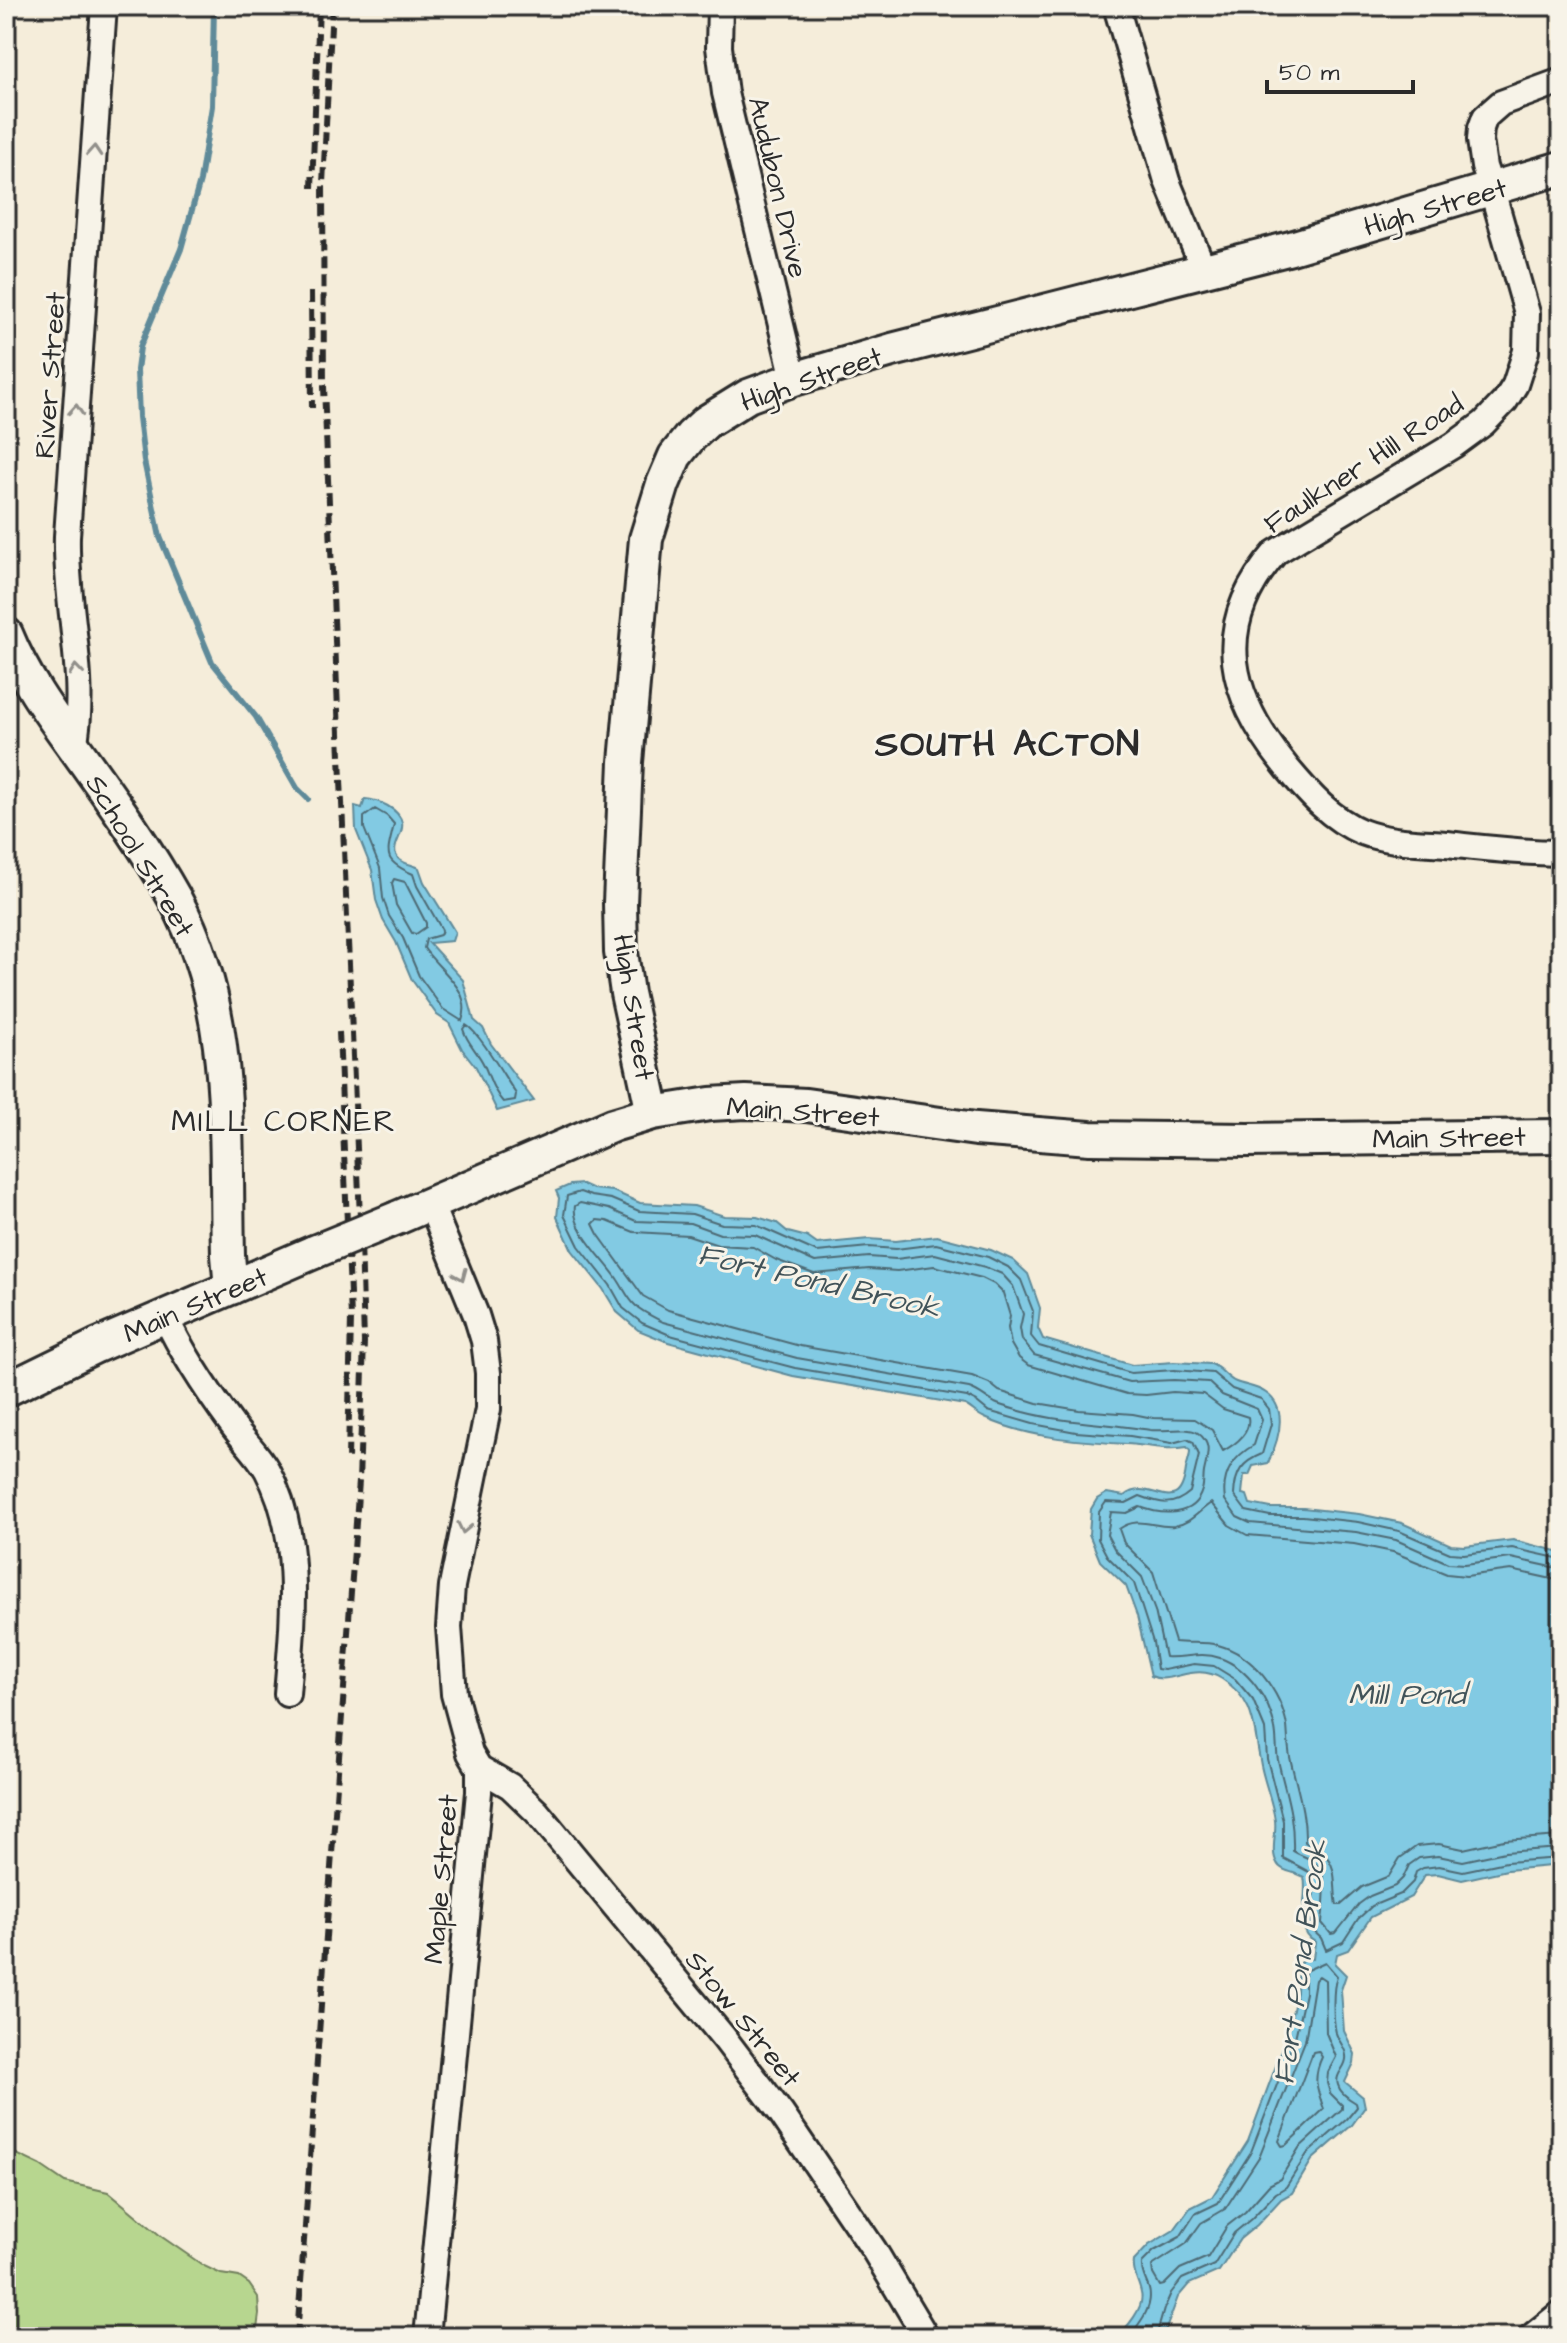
<svg xmlns="http://www.w3.org/2000/svg" width="1567" height="2343" font-family="'Architects Daughter',sans-serif">
  <style>
    .green { fill: #b7d68f; stroke: #71805d; stroke-width: 2 }
    .water { fill: #82cae3; stroke: #5f8a99; stroke-width: 2 }
    .lines { fill: none; stroke-linecap: round; stroke-linejoin: round }
    .shore { stroke: #4e6b75; stroke-width: 2 }
    .stream { stroke: #5f8a99; stroke-width: 6 }
    .street-casing { stroke: #2b2b2b; stroke-width: 30 }
    .secondary-casing { stroke: #2b2b2b; stroke-width: 38 }
    .street { stroke: #f7f3e8; stroke-width: 24 }
    .secondary { stroke: #f7f3e8; stroke-width: 32 }
    .rail { stroke: #2b2b2b; stroke-width: 6; stroke-dasharray: 12 6; stroke-linecap: butt }
    .secondary-bridge-casing { stroke: #2b2b2b; stroke-width: 38; stroke-linecap: butt }
    .secondary-bridge { stroke: #f7f3e8; stroke-width: 32 }
    .oneway { stroke: #918f8a }
    .labels { text-anchor: middle; stroke-width: 6; stroke-linejoin: round; paint-order: stroke }
    .street-label { font-size: 28px; fill: #2b2b2b; stroke: #f7f3e8 }
    .neighbourhood-label { font-size: 30px; letter-spacing: 2px; fill: #2b2b2b; stroke: #f7f3e8 }
    .water-label { font-size: 30px; font-style: italic; fill: #415359; stroke: #f7f3e8 }
    .district-label { font-size: 36px; font-weight: bold; letter-spacing: 2px; fill: #2b2b2b; stroke: #f7f3e8 }
  </style>
  <rect width="100%" height="100%" fill="#f5edda"/>
  <filter id="ink" filterUnits="userSpaceOnUse"><feTurbulence type="fractalNoise" baseFrequency=".0125" numOctaves="2"/><feDisplacementMap in="SourceGraphic" scale="16" xChannelSelector="R" yChannelSelector="G"/><feConvolveMatrix kernelMatrix="1 2 1 2 8 2 1 2 1" color-interpolation-filters="sRGB"/></filter>
  <g filter="url(#ink)">
    <path class="green" d="M6 2149 40 2165 65 2182 108 2192 162 2237 204 2266 221 2274 239 2277 249 2284 258 2297 259 2314 256 2337H6Z"/>
    <path class="water" d="M365 799C378 800 399 808 402 823 405 835 387 849 400 860 405 864 414 865 419 868L424 882 455 932 452 941 429 943 463 980 474 1020 483 1028 491 1044 534 1101 497 1111 476 1067 462 1049 449 1023 437 1015 412 980 396 942 383 920 376 900 372 870 356 830 355 806 362 808Z
      M582 1184 593 1189 613 1191 640 1203 694 1206 724 1216 757 1217 777 1223 788 1232 807 1237 817 1244 869 1239 896 1241 937 1236 991 1250 1013 1260 1028 1274 1040 1308 1038 1328 1043 1339 1132 1365 1174 1362 1211 1364C1222 1368 1226 1378 1236 1382 1246 1386 1256 1386 1266 1393 1289 1409 1278 1442 1268 1463L1253 1466 1249 1475H1244L1242 1494 1247 1495 1250 1504 1271 1508H1303L1359 1514 1402 1523 1451 1545 1464 1546 1513 1540 1561 1552V1865L1507 1870 1462 1880 1438 1874 1425 1875 1411 1897 1371 1917 1348 1950 1337 1954 1335 1964 1346 1975 1341 1990 1344 2031 1355 2054 1354 2063 1345 2082 1363 2097 1365 2107 1352 2125 1312 2160 1292 2193 1281 2199 1257 2225 1240 2239 1219 2271 1189 2284 1178 2297 1163 2337H1116C1127 2328 1145 2307 1141 2293 1139 2281 1132 2274 1134 2261L1149 2245 1174 2230 1190 2208 1212 2197 1248 2141 1287 2036 1297 1992 1298 1965 1306 1959H1313L1315 1942C1293 1930 1309 1898 1304 1877 1296 1872 1281 1872 1277 1863 1270 1852 1277 1833 1275 1820 1272 1799 1263 1780 1260 1760 1253 1726 1256 1701 1222 1679 1194 1661 1171 1686 1151 1676L1137 1616 1126 1586 1100 1561 1089 1534 1091 1509 1097 1499 1107 1493 1124 1496C1150 1474 1179 1523 1186 1469 1187 1462 1190 1458 1190 1451L1187 1447C1164 1451 1149 1445 1126 1444 1080 1441 1028 1438 985 1418 977 1415 973 1409 965 1405L793 1376 668 1342 638 1330 617 1312 603 1289 572 1250 557 1217 559 1198 556 1191 570 1185Z"/>
    <g class="lines">
      <path class="shore" d="M375 809 387 816 394 824C388 853 380 860 413 874L417 886 442 930 440 935 426 939 424 948C438 970 474 990 462 1021L443 1009 419 976 403 938 389 916 383 898 380 868 364 828V817Z
        M394 879 405 882 426 923V927L416 934 412 933 396 905 392 883Z
        M466 1025C480 1033 505 1078 516 1094L515 1100 503 1102C493 1091 490 1078 484 1065 478 1052 467 1043 463 1029Z
        M597 1220 607 1221 634 1232 688 1235 718 1245 753 1247 776 1260 814 1274 869 1269 897 1271 934 1266 982 1278 994 1284 1003 1293 1010 1316 1008 1328 1011 1344 1019 1358 1028 1365 1127 1394 1146 1395 1173 1392 1203 1394 1223 1409 1248 1417C1251 1433 1236 1444 1223 1451L1212 1430 1195 1419 1153 1418 1133 1414 1079 1410 1037 1403 999 1391 989 1383 972 1376 800 1346 668 1310 643 1296 598 1234 593 1224Z
        M1561 1559 1512 1548 1464 1554 1450 1553 1399 1531 1358 1522 1303 1516H1270L1246 1511 1234 1495C1235 1472 1242 1462 1262 1454L1271 1424 1269 1409 1261 1399 1232 1389 1213 1373 1174 1370 1131 1373 1039 1346 1031 1336 1033 1311 1021 1280 1008 1267 988 1257 936 1244 896 1249 869 1247 817 1252 756 1225 722 1224 692 1214 639 1211 611 1199 591 1196 580 1192 567 1196 564 1215 579 1246 610 1285 623 1308 642 1323 670 1335 795 1368 967 1397 977 1402 988 1411 1033 1424 1076 1432 1130 1436 1172 1443 1187 1439 1193 1442 1199 1455 1190 1492C1173 1507 1161 1504 1140 1496L1126 1503 1106 1502 1099 1512 1098 1539 1107 1556 1134 1583 1153 1642 1157 1669 1164 1670 1194 1664 1214 1666 1235 1679 1253 1700 1265 1729 1267 1759 1283 1821V1858L1311 1873 1314 1888 1311 1929 1321 1938 1326 1950 1343 1942 1358 1919 1372 1906 1401 1894 1413 1882 1416 1872 1423 1868 1439 1866 1463 1871 1506 1862 1561 1858
        M1561 1569 1511 1558 1465 1564 1448 1563 1396 1540 1356 1532 1250 1523 1237 1517 1225 1500C1221 1474 1233 1457 1254 1445L1262 1420 1257 1409 1222 1395 1208 1382 1174 1380 1129 1382 1034 1355 1022 1340 1020 1328 1023 1314 1013 1286 1002 1274 985 1267 935 1254 896 1259 869 1257 815 1262 755 1235 720 1234 690 1223 636 1221 609 1209 580 1203 575 1206C571 1230 606 1261 618 1280 624 1289 628 1299 636 1306 644 1313 654 1317 663 1322L797 1358 969 1388C979 1391 986 1398 995 1403 1004 1407 1014 1409 1024 1412 1065 1423 1108 1423 1150 1430 1165 1432 1187 1426 1198 1433 1213 1444 1207 1457 1204 1472 1203 1478 1204 1484 1202 1490 1194 1518 1161 1515 1140 1507L1127 1513 1111 1512 1107 1535 1115 1550 1142 1577 1155 1611 1165 1657C1183 1659 1200 1651 1220 1658 1248 1668 1270 1700 1275 1729 1277 1739 1276 1749 1278 1760 1286 1796 1294 1813 1293 1851 1300 1856 1310 1857 1316 1864 1330 1877 1323 1906 1322 1923L1331 1934 1336 1933 1359 1904 1370 1896 1395 1886 1403 1878 1409 1865 1419 1858 1438 1856 1463 1861 1505 1852 1561 1848
        M1561 1581 1511 1570 1466 1576 1447 1574 1393 1552 1354 1544 1247 1535 1229 1525 1211 1503C1199 1511 1190 1524 1174 1526 1153 1528 1139 1515 1119 1529L1124 1543 1153 1572 1175 1642C1189 1644 1204 1641 1218 1645 1253 1654 1281 1692 1287 1726 1288 1737 1288 1747 1290 1757 1296 1786 1306 1812 1305 1842 1310 1846 1317 1849 1323 1853 1339 1867 1333 1887 1337 1905H1341L1362 1887 1389 1876 1400 1858 1417 1846 1439 1844 1463 1849 1504 1840 1561 1836
        M1319 1976 1325 1980 1326 2033 1336 2057 1328 2072 1327 2083 1330 2093 1342 2105V2109L1299 2148 1280 2179 1269 2185 1245 2212 1227 2226 1208 2257 1180 2269 1164 2285 1160 2286 1153 2274 1152 2266 1186 2244 1201 2223 1225 2209 1259 2157 1305 2041 1315 1980Z
        M1318 2051 1322 2057C1312 2078 1317 2090 1324 2109L1286 2145 1282 2146 1279 2141 1310 2060 1313 2052Z
        M1129 2337C1139 2324 1154 2307 1149 2289 1146 2279 1141 2274 1142 2263L1154 2251 1180 2237 1195 2214 1218 2203 1251 2152 1295 2038 1305 1993V1971L1325 1962 1337 1976C1332 1989 1333 2019 1336 2033 1338 2041 1346 2048 1346 2056 1348 2067 1334 2073 1338 2085 1340 2093 1349 2099 1356 2103L1357 2107 1347 2119 1307 2154 1286 2187 1276 2193 1251 2219 1234 2233 1214 2265 1182 2279 1171 2293 1164 2309 1156 2337"/>
      <path class="stream" d="M214 6 212 106 200 181 181 249 140 347 137 370 139 417 144 461 160 537 212 662 256 717 297 788 308 799"/>
      <defs>
        <path id="street" d="M720 6 719 47 725 93 794 379
          M1116 6 1167 181 1204 270
          M1561 81 1501 103 1485 117 1481 128 1480 140 1484 167 1492 190 1527 313 1526 351 1515 385 1505 401 1484 423 1454 445 1276 552C1209 628 1230 698 1288 769 1309 794 1331 819 1362 832 1388 842 1418 842 1446 844 1484 848 1523 853 1561 853
          M74 747C88 678 65 606 67 536L104 6
          M165 1316C183 1355 208 1392 233 1426 244 1441 258 1454 267 1470 303 1537 293 1621 287 1694
          M479 1768 510 1786 537 1812 724 2038 781 2113 874 2250 926 2337
          M427 2337 479 1792V1768L470 1753 454 1694 449 1627 452 1586 488 1409V1373L484 1341 476 1315 430 1203
          M1531 2337 1561 2313"/>
        <path id="secondary" d="M6 634C23 676 48 711 75 748 110 797 146 847 175 899 235 1009 225 1134 228 1255L231 1288
          M653 1113 627 993 621 952 620 903 626 762 646 539 663 484 675 456 691 436 706 422 748 396 794 379 892 350 1291 248 1561 168
          M397 1218 613 1125 653 1113 710 1104 746 1102 806 1105 976 1129 1090 1138 1248 1140 1561 1136
          M6 1390 96 1346 314 1252"/>
      </defs>
      <use href="#street" class="street-casing"/>
      <use href="#secondary" class="secondary-casing"/>
      <use href="#street" class="street"/>
      <use href="#secondary" class="secondary"/>
      <path class="rail" d="M312 188 319 6
        M311 292 312 408
        M339 1032 351 1318 348 1459
        M297 2337 359 1481 364 1342 361 1241 324 387 323 184 332 6"/>
      <defs>
        <path id="secondary-bridge" d="M314 1252 397 1218"/>
      </defs>
      <use href="#secondary-bridge" class="secondary-bridge-casing"/>
      <use href="#secondary-bridge" class="secondary-bridge"/>
    </g>
    <defs><path id="oneway-chevron" d="M-2-3.5L2.5 0L-2 3.5" fill="none" stroke-width="1.6" stroke-linecap="round" stroke-linejoin="round" transform="scale(2)"/></defs>
    <g class="oneway">
      <use href="#oneway-chevron" transform="translate(94 151) rotate(-86)"/>
      <use href="#oneway-chevron" transform="translate(76 410) rotate(-86)"/>
      <use href="#oneway-chevron" transform="translate(76 670) rotate(-96)"/>
      <use href="#oneway-chevron" transform="translate(461 1275) rotate(67)"/>
      <use href="#oneway-chevron" transform="translate(464 1528) rotate(102)"/>
    </g>
  </g>
  <g class="labels">
    <g class="street-label">
      <text transform="translate(779 187) rotate(77)" y="10">Audubon Drive</text>
      <text transform="translate(1435 206) rotate(-16)" y="10">High Street</text>
      <text transform="translate(49 375) rotate(-86)" y="10">River Street</text>
      <text transform="translate(811 378) rotate(-19)" y="10">High Street</text>
      <text transform="translate(1363 463) rotate(-33)" y="10">Faulkner Hill Road</text>
      <text transform="translate(141 855) rotate(59)" y="10">School Street</text>
      <text transform="translate(635 1007) rotate(81)" y="10">High Street</text>
      <text transform="translate(803 1111) rotate(4)" y="10">Main Street</text>
      <text transform="translate(1449 1137) rotate(-1)" y="10">Main Street</text>
      <text transform="translate(195 1304) rotate(-23)" y="10">Main Street</text>
      <text transform="translate(440 1879) rotate(-85)" y="10">Maple Street</text>
      <text transform="translate(744 2018) rotate(51)" y="10">Stow Street</text>
    </g>
    <g class="neighbourhood-label">
      <text x="284" y="1131">MILL CORNER</text>
    </g>
    <g class="water-label">
      <text transform="translate(819 1281) rotate(13)" y="10">Fort Pond Brook</text>
      <text x="1407" y="1704">Mill Pond</text>
      <text transform="translate(1300 1962) rotate(-82)" y="10">Fort Pond Brook</text>
    </g>
    <g class="district-label">
      <text x="1008" y="755">SOUTH ACTON</text>
    </g>
  </g>
  <rect width="1567" height="2343" fill="none" stroke="#f7f3e8" stroke-width="32"/>
  <rect x="16" y="16" width="1535" height="2311" fill="none" stroke="#2b2b2b" stroke-width="3" filter="url(#ink)"/>
  <path d="M1267 80v12h146v-12" fill="none" stroke="#2b2b2b" stroke-width="4"/>
  <text x="1279" y="80" font-size="24" fill="#2b2b2b" stroke="#f7f3e8" stroke-width="6" paint-order="stroke">50 m</text>
</svg>
